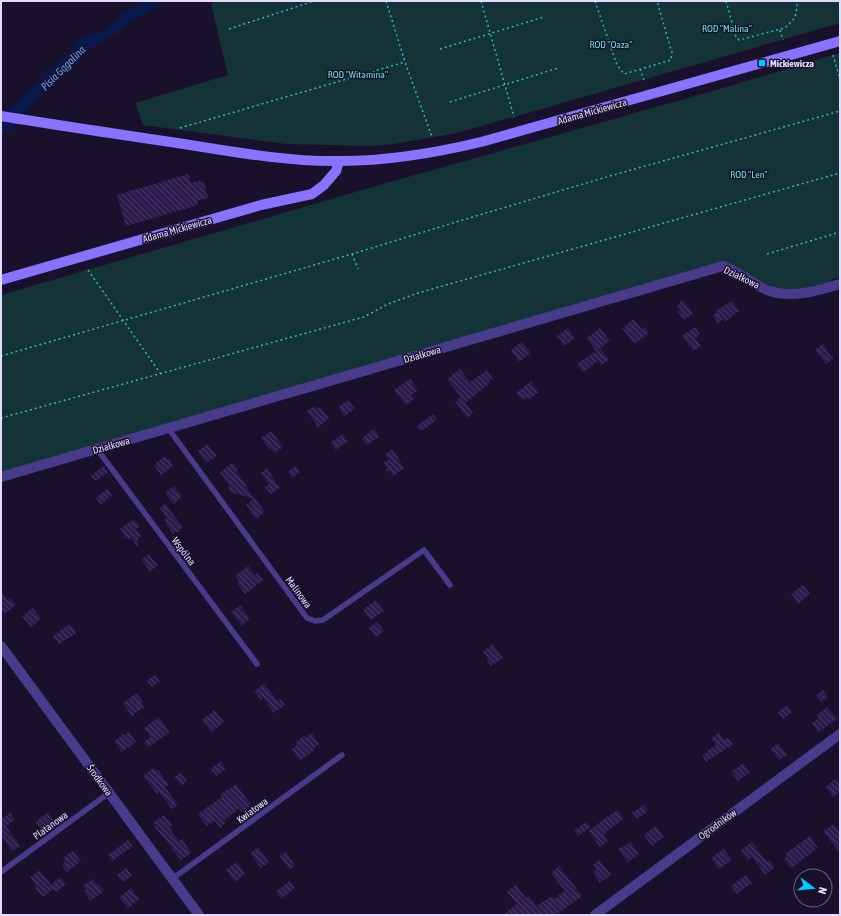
<svg xmlns="http://www.w3.org/2000/svg" width="841" height="916" font-family="'Asap Condensed',sans-serif">
  <style>
    .garden { fill: #143336 }
    .water { fill: #0a194b }
    .building { fill: url(#building-back-hatch) }
    .lines { fill: none; stroke-linecap: round; stroke-linejoin: round }
    .path { stroke: #2fb6c0; stroke-width: 1.5; stroke-dasharray: 2 3; stroke-linecap: butt }
    .lane { stroke: #493b8b; stroke-width: 5.5 }
    .street { stroke: #493b8b; stroke-width: 10 }
    .secondary { stroke: #8872ff; stroke-width: 10 }
    .poi-dot { fill: #07c6ff; stroke: #19112c; stroke-width: 1.5 }
    .labels { text-anchor: middle; stroke-width: 3; stroke-linejoin: round; paint-order: stroke }
    .park-label { font-size: 10px; fill: #64e3d3; stroke: #19112c }
    .poi-label { font-size: 10px; font-weight: bold; fill: #e4dbff; stroke: #19112c; text-anchor: start }
    .street-label { font-size: 10px; fill: #e4dbff; stroke: #19112c }
    .water-label { font-size: 11px; font-style: italic; fill: #69a6ff; stroke: #19112c }
  </style>
  <defs>
    <pattern id="building-back-hatch" width="6" height="6" patternUnits="userSpaceOnUse"><rect width="6" height="6" fill="#2c1c4d"/><path d="M-1 5l2 2M0 0l6 6M5-1l2 2" fill="none" stroke="#4a3c68"/></pattern>
  </defs>
  <rect width="100%" height="100%" fill="#19112c"/>
  <path class="garden" d="M216 1H840V23L514 117 452 134 394 144 373 146 286 144 143 125 135 103 228 75 211 4Z
    M840 53V279L838 278 832 279 831 284 807 288 780 290 745 274 728 264 1 473V295L383 184 706 93Z"/>
  <path class="water" d="M144 1H163L150 11 129 23 114 35 80 55 65 67 51 84 27 110 14 128 1 136V117L69 53 83 36 102 32 124 12Z"/>
  <path class="building" d="M188 174 191 183 200 181 201 183 204 182 208 198 197 201 198 205 126 226 117 195Z
    M683 300 693 314 684 320 678 312 681 310 677 305Z
    M732 301 739 311 725 322 723 319 718 323 713 315 718 312 717 310Z
    M634 319 641 329 645 327 649 333 634 344 622 328Z
    M695 327 700 334 695 338 701 346 693 351 682 336Z
    M568 328 575 338 564 346 557 336Z
    M600 328 610 341 600 348 609 360 601 365 598 361 583 372 577 364 596 351 587 338Z
    M522 342 531 353 519 362 511 350Z
    M823 344 833 359 826 364 815 350Z
    M460 369 470 382 487 370 493 379 489 381 490 383 465 403 473 413 467 418 455 402 461 397 447 379Z
    M410 379 418 390 411 395 414 399 406 405 394 390Z
    M531 381 539 392 528 400 526 398 523 401 516 393Z
    M348 400 355 409 344 416 338 407Z
    M315 406 317 409 321 407 329 419 318 427 307 411Z
    M433 414 437 420 421 431 417 426Z
    M374 429 379 437 367 445 362 438Z
    M271 431 283 447 274 453 271 449 270 450 261 438Z
    M343 434 348 441 336 450 331 442Z
    M208 444 217 456 206 463 198 451Z
    M393 449 404 468 393 476 390 471H386L387 467 384 463 389 459 385 454Z
    M165 456 167 459H171V463L173 466 161 475 154 465Z
    M233 463 238 469 236 470 247 486 246 487 265 512 256 519 246 505 254 499 231 492 229 489V486L220 472Z
    M104 466 108 472 97 480H94L91 476Z
    M296 466 300 472 292 478 288 472Z
    M267 468 272 475 271 476 280 488 271 494 265 487 269 484 261 473Z
    M174 486 182 497 174 504 165 493Z
    M107 489 112 495 101 505 96 498Z
    M165 504 183 527 180 529 179 532H176L173 534 166 524 167 523 164 520 167 518 160 508Z
    M134 519 140 527 136 529 141 536 138 539V547L131 538 128 540 127 538H124V535L120 529Z
    M149 554 158 566 150 571 141 560Z
    M248 566 255 575 257 573 263 580 245 594 237 583 239 581 235 576Z
    M803 585 810 594 798 604 791 594Z
    M1 591 8 600 10 598 16 605 4 614 1 609Z
    M376 600 384 611 371 620 363 610Z
    M240 605 250 619 242 626 231 612Z
    M33 608 41 619 31 627 22 616Z
    M377 622 384 631 376 637 369 628Z
    M70 624 76 633 59 644 53 636Z
    M493 644 503 658 491 666 486 659 488 658 483 652Z
    M155 675 160 681 152 687 147 681Z
    M264 684 278 701 280 699 285 705 274 713 263 698 261 700 254 691Z
    M823 690 828 697 821 702 816 695Z
    M136 693 143 702 141 703 144 707 132 716 123 703Z
    M787 705 792 712 783 719 778 712Z
    M827 707 837 719 818 732 812 723 819 718 817 715Z
    M214 710 224 722 211 732 202 720Z
    M159 717 170 732 148 747 144 742 151 737 144 728Z
    M129 732 136 742 122 752 114 741 124 734 125 735Z
    M312 733 319 744 313 749 314 750 300 761 292 749 297 745 295 743 304 736 305 738Z
    M719 733 724 740 728 738 733 744 706 762 702 755 716 745 711 738Z
    M778 743 787 755 779 760 770 749Z
    M221 761 226 769 216 776 211 769Z
    M743 763 750 772 738 781 731 772Z
    M153 768 156 771 158 770 169 785 165 787 178 805 172 809 159 792 157 794 143 776Z
    M180 773 187 781 181 786 174 777Z
    M836 779 840 785V792L833 797 825 787Z
    M236 784 251 805 242 812 239 809 224 820 226 823 220 828 215 821 207 826 198 814 222 797 220 795Z
    M643 805 648 811 637 819 632 813Z
    M617 810 624 819 603 834 608 841 600 847 588 831Z
    M10 813 15 820 6 826 20 846 12 851 1 835V819Z
    M48 813 56 824 44 833 36 822 41 816 42 817Z
    M164 815 172 825 169 828 179 841 182 839 191 853 181 860 154 826H156L153 823Z
    M586 822 590 827 578 836 574 831Z
    M834 824 840 832V853L823 831Z
    M656 826 664 837 652 846 644 835Z
    M810 836 818 848 791 868 784 859 787 856 785 854Z
    M128 840 133 846 112 861 108 855Z
    M631 842 639 854 628 862 618 849Z
    M752 842 767 862 769 860 775 867 765 875 752 857 748 860 741 850Z
    M258 847 269 862 261 868 250 853Z
    M724 849 732 860 719 869 711 858Z
    M73 851 81 861 67 872 62 865 65 862 63 858Z
    M286 852 295 866 289 870 280 856Z
    M599 860 611 875 600 883 593 873 597 870 593 865Z
    M237 862 245 874 235 882 226 870Z
    M559 866 582 896 556 915H503L517 904 507 892 516 885 526 898 529 896 537 906 552 896 554 899 565 891 551 873Z
    M126 868 132 876 123 882 117 875Z
    M40 870 51 885 60 877 66 884 56 892 53 889 43 897 35 888 37 886 30 877Z
    M746 875 752 883 737 894 731 886Z
    M93 879 98 886 99 885 104 891 90 901 84 891 86 889 83 885Z
    M290 881 295 888 281 899 276 891Z
    M131 888 139 899 128 908 119 897Z"/>
  <g class="lines">
    <path class="path" d="M386 1 405 62 432 137
      M481 1 514 117
      M595 1 617 65 624 74 671 60 672 53 657 1
      M726 1 736 37 739 40 785 28 793 20 796 14 797 5 796 1
      M229 29 314 1
      M780 30 783 40
      M440 49 544 17
      M833 55 840 79
      M640 69 644 80
      M450 102 558 68
      M180 128 405 62
      M352 254 358 269
      M767 254 840 232
      M88 270 160 373
      M1 356 352 254 456 222 603 178 840 111
      M1 418 353 320 364 317 388 304 418 293 840 173"/>
    <path class="lane" d="M168 428 307 618 315 621 323 620 424 550 450 585
      M97 449 257 664
      M1 872 109 793
      M172 879 342 755"/>
    <path class="street" d="M1 477 723 266C739 272 751 283 767 290 790 299 817 291 840 284
      M1 646 199 915
      M595 915 840 734"/>
    <path class="secondary" d="M1 116C62 126 123 135 184 144 234 152 289 162 341 161 388 161 435 153 481 142L840 41
      M1 280 261 205 312 194 324 185 336 171 339 161"/>
  </g>
  <rect class="poi-dot" x="758" y="59" width="8" height="8" rx="2"/>
  <g class="labels">
    <g class="park-label">
      <text x="727" y="32">ROD "Malina"</text>
      <text x="611" y="48">ROD "Oaza"</text>
      <text x="358" y="78">ROD "Witamina"</text>
      <text x="749" y="178">ROD "Len"</text>
    </g>
    <g class="poi-label">
      <text x="770" y="67">Mickiewicza</text>
    </g>
    <g class="street-label">
      <text transform="translate(592 111) rotate(-16)" y="4">Adama Mickiewicza</text>
      <text transform="translate(177 229) rotate(-16)" y="4">Adama Mickiewicza</text>
      <text transform="translate(742 277) rotate(26)" y="4">Działkowa</text>
      <text transform="translate(422 354) rotate(-16)" y="4">Działkowa</text>
      <text transform="translate(111 445) rotate(-16)" y="4">Działkowa</text>
      <text transform="translate(184 551) rotate(53)" y="4">Wspólna</text>
      <text transform="translate(299 592) rotate(54)" y="4">Malinowa</text>
      <text transform="translate(100 780) rotate(54)" y="4">Środkowa</text>
      <text transform="translate(252 810) rotate(-36)" y="4">Kwiatowa</text>
      <text transform="translate(717 824) rotate(-36)" y="4">Ogrodników</text>
      <text transform="translate(50 825) rotate(-36)" y="4">Platanowa</text>
    </g>
    <g class="water-label">
      <text transform="translate(63 68) rotate(-45)" y="4">Pisia Gągolina</text>
    </g>
  </g>
  <rect width="841" height="916" fill="none" stroke="#e4dbff" stroke-width="4"/>
  <g transform="translate(813 888) rotate(106)"><circle r="19" fill="#19112c" stroke="#6a6280"/>
  <path d="M0-3L7 15L0 10L-7 15Z" fill="#07c6ff"/>
  <text y="-6" font-size="11" font-weight="bold" text-anchor="middle" fill="#e4dbff">N</text>
  </g>
</svg>
